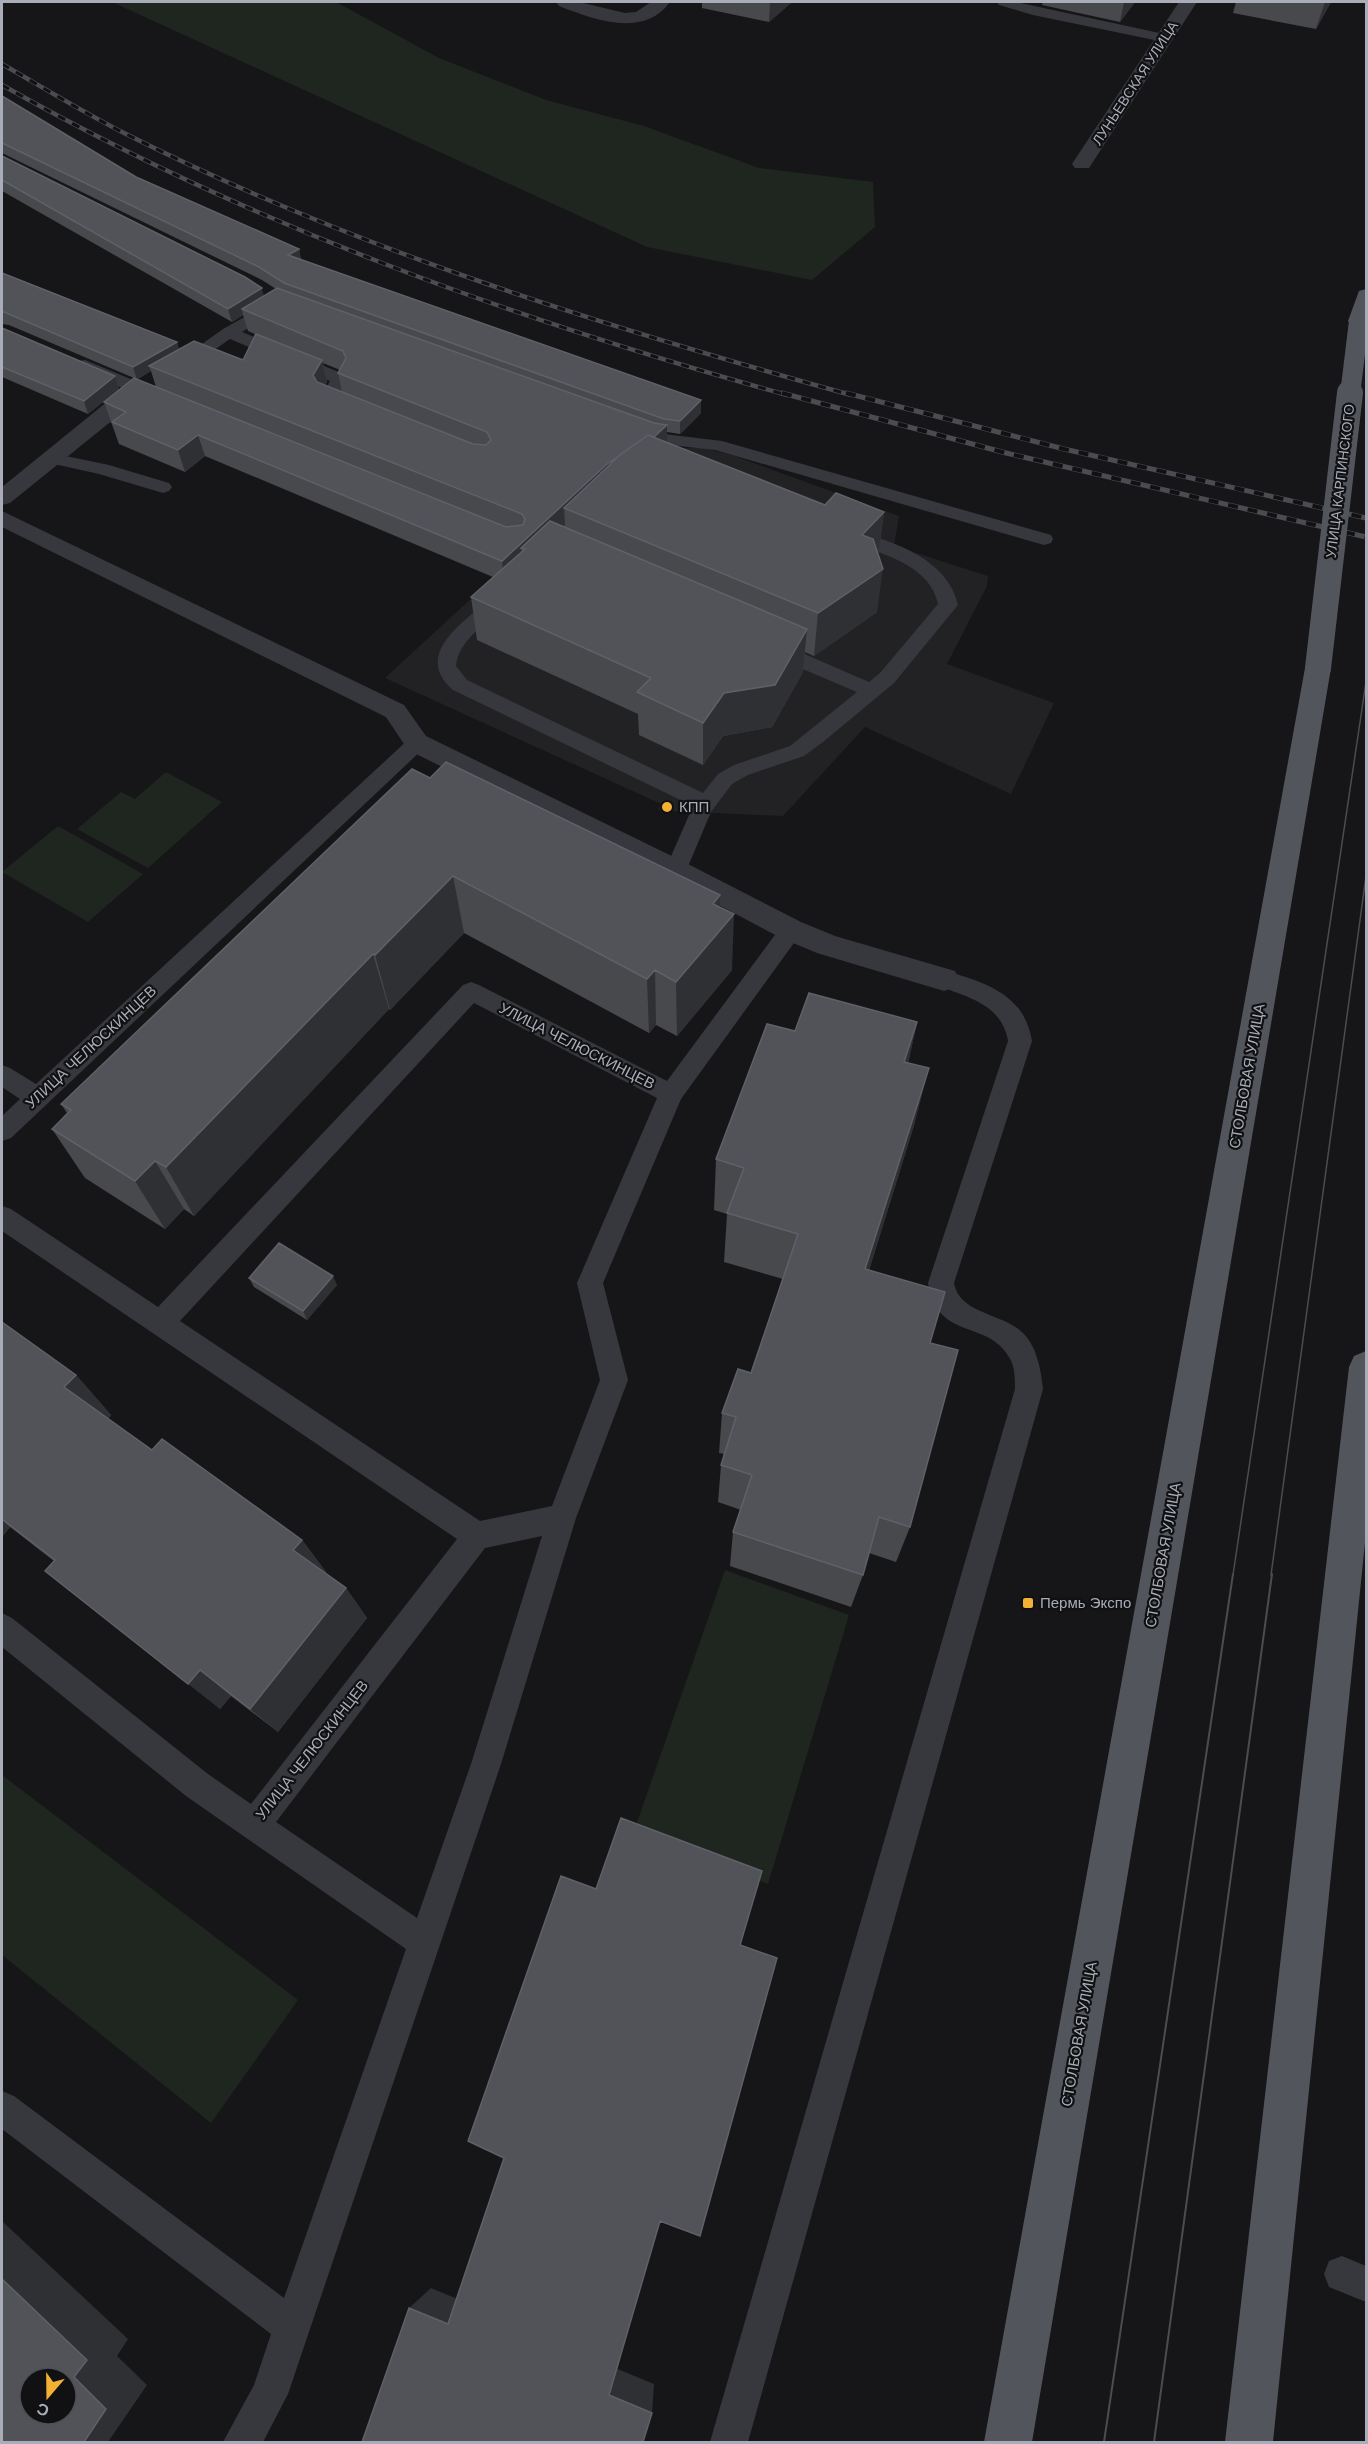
<svg xmlns="http://www.w3.org/2000/svg" width="1368" height="2444" font-family="Helvetica,sans-serif">
  <style>
    .built { fill: #222225 }
    .green { fill: #1e261f }
    .lines { fill: none; stroke-linecap: round; stroke-linejoin: round }
    .service { fill: #37383d; fill-rule: evenodd }
    .minor { fill: #37383d; fill-rule: evenodd }
    .primary { fill: #53555c; fill-rule: evenodd }
    .tram-far1 { stroke: #4a4c52; stroke-width: 1.5 }
    .tram { stroke: #4a4c52; stroke-width: 2 }
    .rail-far1-casing { stroke: #4a4c52; stroke-width: 4.5 }
    .rail-casing { stroke: #4a4c52; stroke-width: 5 }
    .rail-far1 { stroke: #111113; stroke-width: 3; stroke-dasharray: 8; stroke-linecap: butt }
    .rail { stroke: #111113; stroke-width: 4; stroke-dasharray: 10; stroke-linecap: butt }
    .primary-bridge-far1 { stroke: #53555c; stroke-width: 20 }
    .primary-bridge { stroke: #53555c; stroke-width: 26 }
    .wall { fill: #47494d; fill-rule: evenodd }
    .shaded-wall { fill: #2f3033 }
    .building { fill: #525359; stroke: #5f6168; stroke-width: 1.5; fill-rule: evenodd }
    .poi-dot { fill: #f2b134; stroke: #111113; stroke-width: 2 }
    .labels { text-anchor: middle; stroke-width: 4.5; stroke-linejoin: round; paint-order: stroke }
    .far-street-label { font-size: 14px; fill: #a8adb8; stroke: #111113 }
    .poi-label { font-size: 15px; fill: #a8adb8; stroke: #111113; text-anchor: start }
    .street-label { font-size: 15px; fill: #a8adb8; stroke: #111113 }
  </style>
  <rect width="100%" height="100%" fill="#161618"/>
  <path class="built" d="M659 448H702L732 455 899 516 894 546 988 576 987 586 947 664 1054 703 1011 794 865 727 783 816 672 811 669 814 658 809 661 804 385 678 579 499Z"/>
  <path class="green" d="M112 2H336L439 58 546 100 644 126 759 168 873 182 875 227 812 280 647 247Z
    M166 772 222 802 148 868 77 829 121 792 135 799Z
    M58 826 143 874 88 922 2 872Z
    M725 1570 849 1615 768 1884 634 1831Z
    M2 1775 298 2000 211 2123 2 1955Z"/>
  <g class="lines">
    <path class="service" d="M997 2H1016L1164 34 1171 38 1164 42 1033 15 999 5Z
      M275 300 283 305 281 308 242 332 346 375 348 379 339 396 357 403 360 407 357 411C346 413 327 407 320 398L330 381 230 339 185 370 179 371 171 366 223 329Z
      M85 360 164 393 167 397 164 401H152L79 369 77 365 79 361Z
      M633 424 664 434 722 441 1051 535 1053 539 1051 543 1044 545 715 450 661 444 627 433 624 429 627 425Z
      M51 453 109 465 169 483 172 487 169 491 163 493 99 474 45 462 42 458 45 454Z
      M848 529C890 540 948 558 958 605L894 683 823 742 804 756 748 775 732 784 711 812 684 876 676 878 668 876 665 870 693 806 453 690C411 654 466 620 493 597L500 595 507 597 510 601 507 605C489 621 458 640 456 666L467 680 703 793 718 774 734 765 790 746 857 692 765 653 762 648 765 643 772 641 779 643 869 682 880 673 938 604C930 563 876 552 841 539L839 535 841 531Z
      M417 736 424 738 427 743 424 748 11 1138 2 1141V1116L20 1099 2 1087V1065L10 1068 36 1084 410 738Z
      M791 921 799 924 802 930 799 936 681 1099 603 1283 628 1380 576 1518 501 1764 288 2394 263 2442H223L254 2385 271 2334 2 2129V2091L14 2096 284 2298 406 1949 186 1796 2 1647V1613L12 1618 208 1774 251 1804 457 1539 2 1231V1206L11 1209 158 1307 463 985 471 982 479 985 667 1081 783 924ZM474 1003 657 1098 577 1283 600 1380 552 1506 480 1521 180 1321ZM542 1536 471 1764 417 1918 276 1822 485 1548Z
      M944 970C985 983 1024 993 1032 1041L954 1283C959 1314 1003 1313 1023 1333 1037 1347 1041 1370 1043 1389L748 2442H710L1015 1389C1015 1379 1015 1366 1009 1357 987 1319 937 1341 928 1283L1008 1041C1002 1004 967 997 936 985L932 979 936 973Z
      M1342 2256 1366 2266V2302L1329 2287 1324 2274 1329 2261Z"/>
    <path class="minor" d="M556 2H579L625 13 636 12 651 2H670C643 39 593 19 559 6Z
      M1179 2H1197L1089 168H1075L1072 164Z
      M137 382 145 384 148 389 145 394 10 503 2 505V487L129 384Z
      M2 511 404 705 426 736 686 863 801 922 835 936 955 971 959 979 955 987 944 991 817 953 781 938 666 877 408 750 386 717 2 527Z"/>
    <path class="primary" d="M1366 289V326L1359 327 1351 326 1348 321 1359 291Z
      M1318 659 1327 662 1331 668 1032 2442H984L1305 668 1309 662Z
      M1366 1351V1533L1273 2442H1225L1349 1367 1354 1356Z"/>
    <path class="tram-far1" d="M1233 1575 1366 682
      M1271 1575 1366 876"/>
    <path class="tram" d="M1104 2442 1233 1574
      M1154 2442 1272 1574"/>
    <defs>
      <path id="rail-far1" d="M2 64C42 87 81 111 122 132 353 249 603 326 851 395
        M2 85C247 224 516 320 787 395"/>
      <path id="rail" d="M782 393 1006 453 1366 537
        M846 393 1064 449 1366 518"/>
    </defs>
    <use href="#rail-far1" class="rail-far1-casing"/>
    <use href="#rail" class="rail-casing"/>
    <use href="#rail-far1" class="rail-far1"/>
    <use href="#rail" class="rail"/>
    <path class="primary-bridge-far1" d="M1350 395 1359 321"/>
    <path class="primary-bridge" d="M1318 668 1350 393"/>
  </g>
  <path class="wall" d="M702 2H792L769 22 702 8Z
    M1043 2H1135L1120 22 1042 5Z
    M1236 2H1331L1316 29 1233 13Z
    M2 96 136 177 299 249 301 260 701 413 680 434 667 432V442L825 505 884 512 878 554 877 612 814 656 805 652 803 672 772 727 723 736 703 765 639 735 638 714 477 640 471 597 493 577 205 456 185 472 119 444 104 402 134 378 9 325 2 324V273L177 342 179 350 243 360 255 334 248 331 243 315 232 322 2 191V156L264 296 276 289 262 280 2 153ZM323 363 340 370 338 373 342 392 325 385 327 382ZM151 371 156 387 137 379Z
    M2 328 115 376 119 389 88 414 2 377Z
    M430 778 720 907 732 970 677 1036 656 1025 649 1033 464 933 390 1010 389 1009 194 1216 184 1209 165 1229 85 1178 52 1129 67 1113 61 1104Z
    M917 1022 908 1063 915 1122 869 1270 930 1343 910 1527 896 1562 869 1553 863 1575 851 1607 730 1566 733 1532 741 1510 718 1502 721 1465 724 1454 719 1453 722 1413 751 1373 783 1279 724 1262 727 1214 714 1210 716 1159 795 1031Z
    M249 1278 337 1285 307 1320 254 1287Z
    M2 1322 76 1375 111 1415 108 1419 152 1450 302 1540 326 1572 325 1573 346 1588 367 1618 278 1732 231 1696 220 1709 54 1561 10 1527 2 1537Z"/>
  <path class="shaded-wall" d="M770 2H792L769 22Z
    M1124 2H1135L1120 22Z
    M1325 2H1331L1316 29Z
    M299 249 301 262 288 255Z
    M262 288 265 301 242 309 243 315 232 322 228 309Z
    M177 342 180 355 149 366 151 371 137 380 133 367Z
    M322 360 327 382 318 397 313 375Z
    M115 376 119 389 88 414 84 401Z
    M701 400V413L680 434V421Z
    M667 425V447L564 508 565 525 526 561 525 549 521 548 523 565 504 582 502 561 606 465 635 444Z
    M198 435 205 456 185 472 178 450Z
    M884 512 878 556 862 535Z
    M883 569 877 612 814 656 818 613Z
    M807 629 803 672 772 727 723 736 703 765V723L724 693Z
    M453 876 464 933 390 1010 375 955Z
    M720 895 719 931 734 914 732 970 677 1036 676 982 713 904Z
    M373 954 389 1009 194 1216 166 1167Z
    M655 970 656 1025 649 1033 647 979Z
    M917 1022 905 1078 904 1062Z
    M929 1068 915 1122 855 1316 865 1269Z
    M155 1161 184 1209 165 1229 135 1181Z
    M333 1276 337 1285 307 1320 303 1311Z
    M76 1375 111 1415 100 1427 64 1387Z
    M2 1520 10 1527 2 1537Z
    M302 1540 326 1572 317 1582 293 1550Z
    M346 1588 367 1618 278 1732 250 1709Z
    M200 1670 231 1696 220 1709 188 1684Z
    M2 2221 128 2339 117 2356 147 2385 108 2442H84L74 2377 2 2279Z
    M431 2288 467 2303 448 2324 409 2308Z
    M615 2368 654 2384 652 2413 609 2395Z"/>
  <path class="building" d="M2 96 136 177 299 249 288 255 701 400 680 421 664 419 284 283 259 267 2 143Z
    M2 156 245 277 262 288 228 309 2 180Z
    M2 273 177 342 133 367 4 312H2Z
    M277 288 654 423 667 425 654 437 648 435 606 465 502 561 198 435 178 450 112 422 126 412 104 402 134 378 506 527 523 525 525 519 522 514 149 366 194 341 243 360 256 334 322 360 313 375 317 382 473 444 486 445 491 440 487 432 338 373 346 358 343 351 242 309Z
    M2 328 115 376 84 401 2 367Z
    M648 435 825 505 836 493 884 512 862 535 873 539 883 569 818 613 564 508 621 454Z
    M550 521 807 629 775 685 724 693 703 723 637 692 651 678 471 597 525 549 521 548Z
    M446 762 720 895 713 904 734 914 676 982 655 970 647 979 453 876 375 955 373 954 166 1167 155 1161 135 1181 52 1129 71 1110 61 1104 412 769 430 778Z
    M809 993 917 1022 904 1062 929 1068 865 1269 945 1292 930 1343 958 1350 910 1527 879 1517 863 1575 733 1532 752 1475 721 1465 736 1417 722 1413 738 1369 751 1373 798 1234 727 1213 744 1168 716 1159 767 1024 795 1031Z
    M279 1243 333 1276 303 1311 249 1278Z
    M2 1322 76 1375 64 1387 152 1450 162 1439 302 1540 293 1550 346 1588 250 1709 200 1670 188 1684 45 1571 55 1560 2 1519Z
    M621 1818 762 1871 740 1945 777 1958 700 2236 660 2221 609 2395 652 2413 643 2442H362L409 2308 448 2324 504 2158 468 2141 561 1876 596 1889Z
    M2 2279 87 2360 74 2377 106 2409 84 2442H2ZM30 2378H66V2414H30Z"/>
  <g class="poi-dot">
    <circle cx="667" cy="807" r="6"/>
    <rect x="1022" y="1597" width="12" height="12" rx="3"/>
  </g>
  <g class="labels">
    <g class="far-street-label">
      <text transform="translate(1135 83) rotate(-57)" y="5">ЛУНЬЕВСКАЯ УЛИЦА</text>
      <text transform="translate(1340 481) rotate(-83)" y="5">УЛИЦА КАРПИНСКОГО</text>
    </g>
    <g class="poi-label">
      <text x="679" y="812">КПП</text>
      <text x="1040" y="1608">Пермь Экспо</text>
    </g>
    <g class="street-label">
      <text transform="translate(577 1046) rotate(27)" y="5">УЛИЦА ЧЕЛЮСКИНЦЕВ</text>
      <text transform="translate(91 1047) rotate(-43)" y="5">УЛИЦА ЧЕЛЮСКИНЦЕВ</text>
      <text transform="translate(1247 1076) rotate(-80)" y="5">СТОЛБОВАЯ УЛИЦА</text>
      <text transform="translate(1163 1555) rotate(-80)" y="5">СТОЛБОВАЯ УЛИЦА</text>
      <text transform="translate(312 1750) rotate(-52)" y="5">УЛИЦА ЧЕЛЮСКИНЦЕВ</text>
      <text transform="translate(1079 2034) rotate(-80)" y="5">СТОЛБОВАЯ УЛИЦА</text>
    </g>
  </g>
  <rect width="1368" height="2444" fill="none" stroke="#a8adb8" stroke-width="6"/>
  <g transform="translate(48 2396) rotate(200)"><circle r="28" fill="#111113" stroke="#4d4f55" stroke-width="1.5"/>
  <path d="M0-4.5L10 22L0 15L-10 22Z" fill="#f2b134"/>
  <text y="-9" font-size="16" font-weight="bold" text-anchor="middle" fill="#a8adb8">С</text>
  </g>
</svg>
